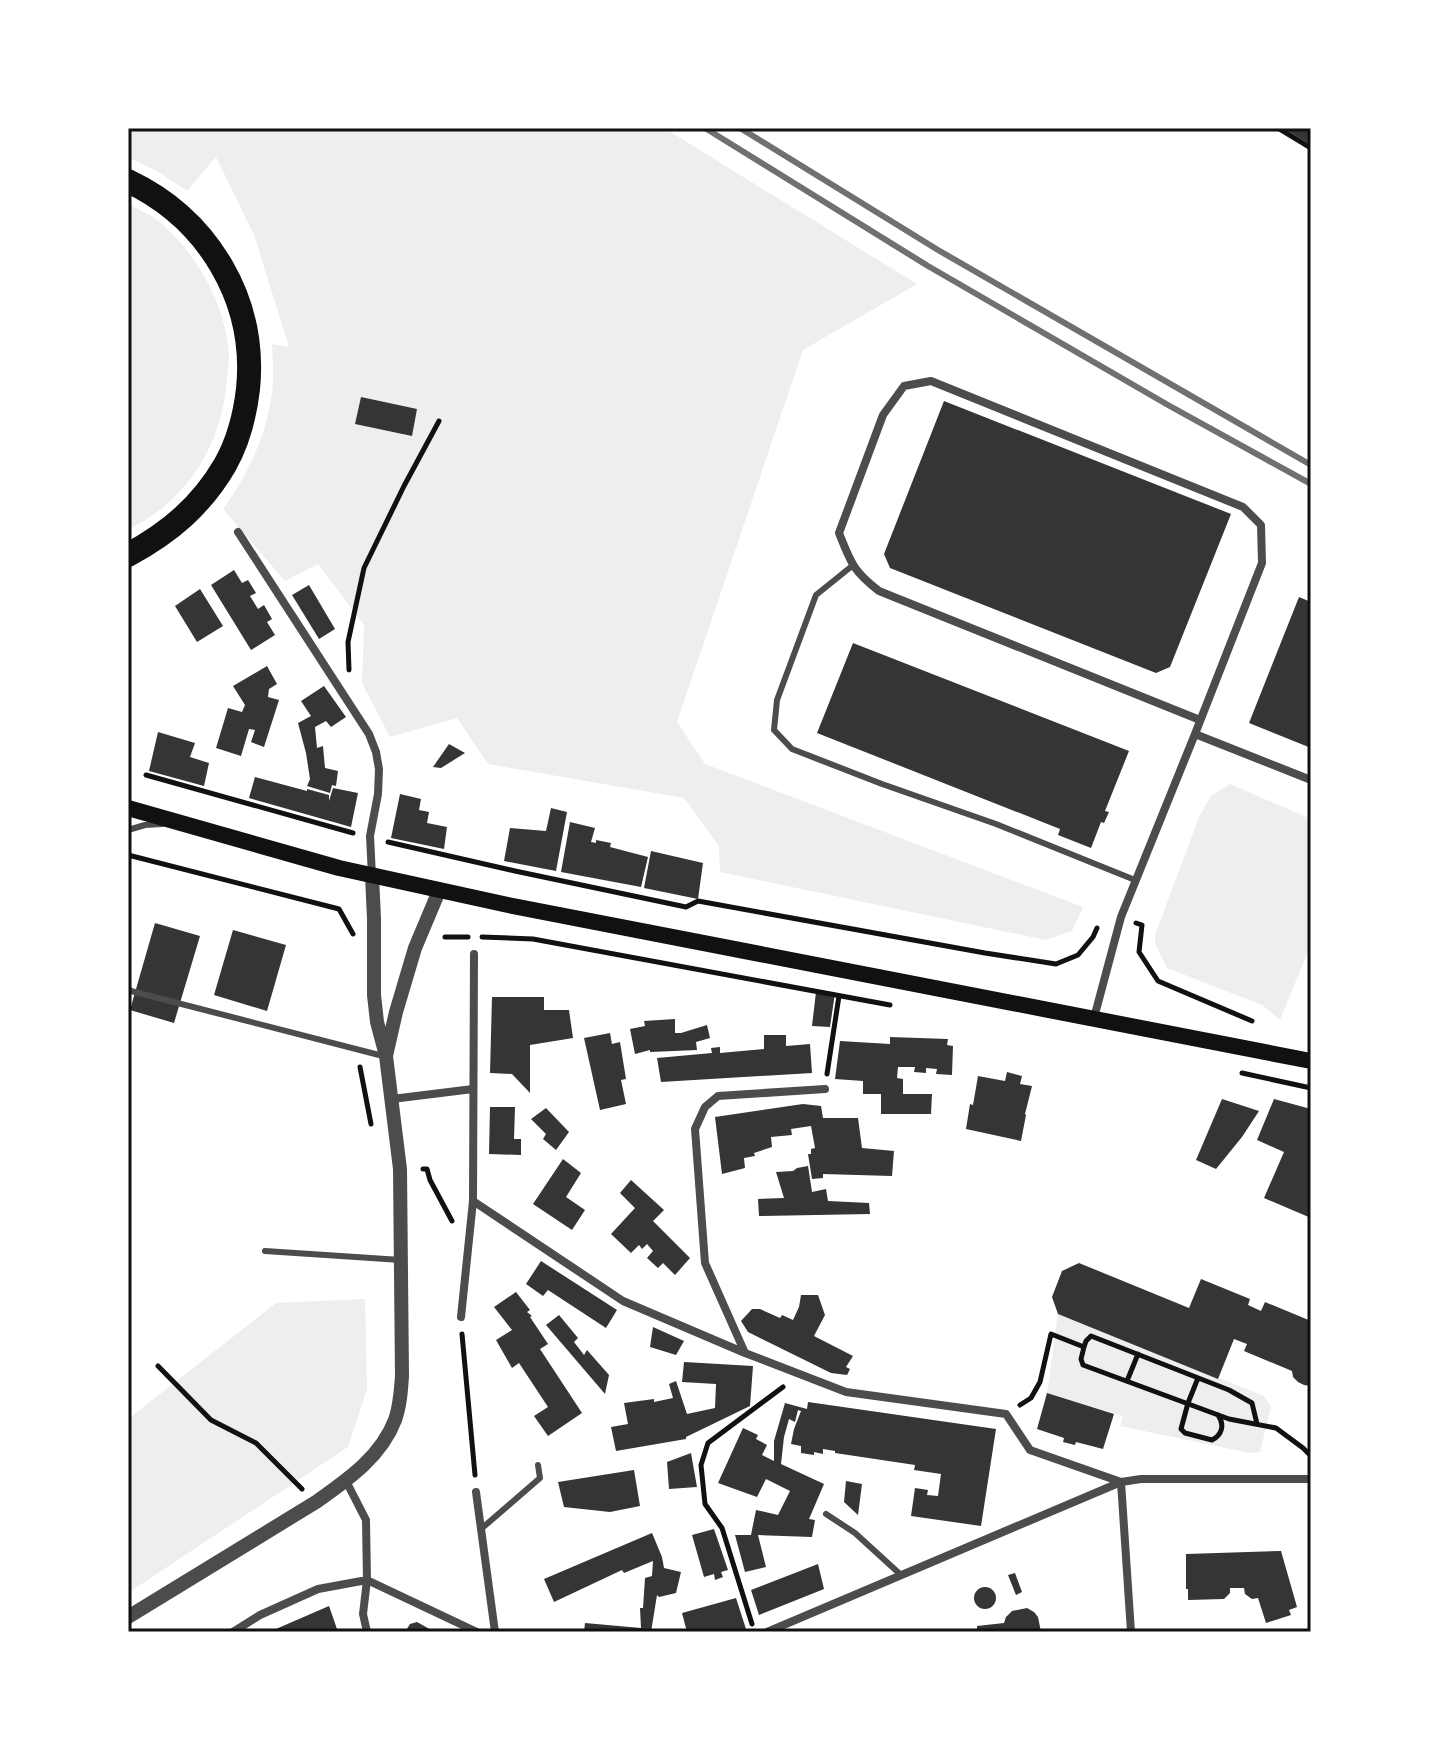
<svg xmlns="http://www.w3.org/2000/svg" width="1439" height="1760" font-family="Roboto,sans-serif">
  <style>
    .green { fill: #eee }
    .building { fill: #353535 }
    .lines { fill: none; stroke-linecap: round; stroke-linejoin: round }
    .path { stroke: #111; stroke-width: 5 }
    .service { stroke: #4c4c4c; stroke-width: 6 }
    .minor { stroke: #4c4c4c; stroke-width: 8 }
    .tertiary { stroke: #4c4c4c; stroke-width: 14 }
    .secondary { stroke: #111; stroke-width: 16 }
    .motorway { stroke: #111; stroke-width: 24 }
    .rail { stroke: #707070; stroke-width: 6 }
    .neatline { fill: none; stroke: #111; stroke-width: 3 }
  </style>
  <rect width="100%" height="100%" fill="#fff"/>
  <path class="green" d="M128 128H664L917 284 803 350 677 722 705 764 1083 907 1072 931 1046 940 720 872 719 846 684 798 488 764 457 718 390 737 362 683 364 625 318 564 285 581 223 509C250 472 270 428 273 382 274 370 272 356 272 344L289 347 254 235 216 157 187 191 157 171 128 157Z
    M128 204C138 209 151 215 160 222 197 254 226 305 229 355 229 363 227 371 227 379 222 445 188 500 128 530Z
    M1230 784 1311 819V944L1280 1020 1262 1005 1167 968 1155 943V935L1199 817 1211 796Z
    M365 1299 367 1389 348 1447 128 1593V1419L276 1303Z
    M1058 1314 1264 1396 1271 1407 1260 1452 1250 1453 1120 1426 1123 1416 1047 1393Z"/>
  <path class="building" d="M1283 128H1311V145Z
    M361 397 417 409 412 436 355 424Z
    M944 401 1231 514 1170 667 1156 673 890 568 884 554Z
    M234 570 242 583 248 580 256 593 250 596 258 609 264 605 272 619 267 622 275 635 251 650 211 585Z
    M309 585 335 629 319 639 292 595Z
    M200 589 223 626 197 642 175 606Z
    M1299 597 1311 602V748L1249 723Z
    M853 643 1129 751 1105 811 1109 812 1104 823 1101 822 1091 848 1058 835 1060 829 817 733Z
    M267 666 277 684 269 689 268 697 279 700 264 747 251 742 255 730 249 729 241 756 216 748 228 708 242 712 245 705 233 686Z
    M324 686 346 717 331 727 326 721 315 727 317 748 323 746 325 768 338 771 336 786 332 785 330 793 307 786 310 779 306 753 298 723 311 716 301 701Z
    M158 732 195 743 190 757 209 763 204 786 149 771Z
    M449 744 465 753 441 768 433 767Z
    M255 777 307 791V789L329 795V801L333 788 358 793 351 827 249 798Z
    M400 794 421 799 419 810 429 812 427 823 447 827 444 849 391 838Z
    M551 808 567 812 556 871 504 861 510 828 546 831Z
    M570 822 595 828 591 842 596 843V840L611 843 610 847 648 857 641 887 561 872Z
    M651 851 703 863 698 899 644 888Z
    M155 923 200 936 174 1023 130 1010Z
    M233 930 286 945 267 1011 214 995Z
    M816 992 835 993 830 1027 812 1026Z
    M492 997H544V1010H569L573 1038 530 1045V1093L512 1074 490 1073Z
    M675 1019V1033H681L707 1025 710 1038 696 1042 697 1050 650 1052V1050L635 1054 630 1029 645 1026 644 1021Z
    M610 1033 612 1044 620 1042 626 1079 621 1080 626 1104 600 1110 584 1038Z
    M764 1035H786V1046L810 1044 812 1073 661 1082 657 1058 712 1053 711 1048 720 1047V1053L764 1049Z
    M890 1037 948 1039 947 1045 953 1046 952 1075 936 1074 937 1069 926 1068V1073L914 1072 915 1067H898L897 1078 903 1079V1094H932L931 1114H881V1094H863V1081L835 1079 840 1041 890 1044Z
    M1007 1072 1022 1076 1020 1084 1032 1086 1025 1114 1026 1115 1021 1141 966 1129 970 1104 973 1105 978 1076 1005 1081Z
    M1222 1099 1259 1111 1242 1137 1216 1169 1196 1160Z
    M1274 1099 1311 1109V1218L1264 1198 1284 1152 1257 1140Z
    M803 1104 821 1106 823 1118H858L862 1148 894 1151 892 1176 823 1174V1178L812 1179 808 1154H811V1149L815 1148 811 1126 791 1129 792 1135 771 1137 772 1147 754 1153 755 1156 744 1158 745 1168 722 1174 715 1117Z
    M490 1107H515L514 1139H521V1155L489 1154Z
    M546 1108 569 1132 556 1150 543 1139 546 1134 531 1119Z
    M563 1159 581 1173 566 1197 585 1210 572 1230 533 1204Z
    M808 1166 812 1192 826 1189 828 1201 869 1203 870 1214 759 1216 758 1199 784 1198 776 1172 793 1171 797 1168Z
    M631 1180 664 1210 653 1221 690 1258 675 1275 663 1263 658 1268 647 1258 653 1251 647 1244 642 1249 639 1245 631 1253 611 1234 635 1208 620 1193Z
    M541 1261 617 1310 606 1328 548 1290 543 1296 526 1284Z
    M1079 1263 1189 1308 1201 1279 1250 1299 1248 1305 1261 1311 1265 1302 1311 1321V1386L1304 1385 1298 1382 1293 1377 1292 1371 1244 1351 1247 1344 1234 1339 1218 1379 1058 1314 1052 1297 1062 1271Z
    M516 1292 530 1310 527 1312 532 1316 530 1317 548 1344 540 1349 582 1413 548 1436 534 1416 548 1407 519 1363 512 1368 496 1340 512 1330 494 1307Z
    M801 1295H818L825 1315 814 1336 853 1356 846 1367 850 1369 847 1375 831 1373 748 1332 741 1321 752 1309H760L780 1318 782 1315 793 1320 799 1307Z
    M559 1315 578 1338 574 1342 584 1355 587 1350 609 1375 605 1394 546 1325Z
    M653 1327 684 1341 676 1355 650 1347Z
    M684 1362 753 1366 750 1406 686 1437V1439L616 1451 611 1427 628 1424 624 1403 654 1399V1402L673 1398 669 1384 676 1381 687 1414 715 1408 716 1384 682 1382Z
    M1047 1393 1114 1414 1103 1449 1076 1442 1075 1445 1063 1442 1064 1438 1037 1429Z
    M808 1402 996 1429 981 1526 911 1516 915 1488 928 1490 927 1495 938 1496 941 1474 914 1470 915 1465 835 1453V1451L823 1449V1454L814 1452V1455L801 1453V1446L791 1444 794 1429 801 1411 798 1410 795 1422 789 1419 784 1437 781 1464 824 1484 809 1519 815 1520 812 1537 758 1535 766 1567 745 1572 735 1535H751L756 1510 778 1515 790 1491 766 1479 757 1497 718 1483 743 1428 758 1435 756 1439 767 1445 762 1455 774 1461V1441L785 1403 807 1409Z
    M691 1453 697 1487 669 1489 667 1462Z
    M634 1470 640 1506 610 1512 564 1507 558 1482Z
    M846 1481 862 1484 858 1515 844 1502Z
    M714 1529 728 1570 721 1572 723 1577 715 1580 714 1574 704 1577 692 1535Z
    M652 1533 662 1557 664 1568 681 1572 676 1593 659 1597 657 1595 651 1632H584L585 1623 641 1628 640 1608H643L645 1578 652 1576 653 1561 624 1573 622 1570 554 1602 544 1579Z
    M1281 1551 1297 1607 1289 1610 1291 1615 1266 1623 1258 1598 1252 1599 1245 1594 1244 1588H1230V1593L1224 1599 1188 1600V1589H1186V1554Z
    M818 1564 824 1589 759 1615 751 1590Z
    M1015 1573 1022 1592 1016 1595 1008 1575Z
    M974 1598a11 11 0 1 1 22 0a11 11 0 1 1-22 0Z
    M736 1598 746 1629 736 1632H687L682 1613Z
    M329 1606 337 1629 329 1632H269Z
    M1027 1608 1034 1612 1038 1617 1041 1632H977V1626L1004 1623 1006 1617 1012 1611Z
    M417 1622 435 1632H405L410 1624Z"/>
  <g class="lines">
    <path class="path" d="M1278 128 1311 148
      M349 670 348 642 364 568 404 486 439 421
      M146 775 353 833
      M388 842 515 871 686 907 698 901 985 953 1056 964 1078 955 1093 937 1097 928
      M128 855 339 909 353 934
      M1136 923 1142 925 1139 952 1158 981 1252 1021
      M445 937H468
      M482 937 533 939 890 1005
      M360 1067 371 1124
      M1242 1073 1311 1088
      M827 1074 839 996
      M423 1169H427L430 1180 452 1221
      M462 1334 475 1475
      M1084 1347 1086 1341 1091 1336 1229 1390 1252 1403 1257 1424
      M158 1366 211 1420 256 1443 302 1489
      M1198 1378 1188 1403 1181 1429 1185 1433 1212 1440C1222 1435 1225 1425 1218 1415
      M1127 1381 1138 1354
      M1020 1405 1031 1398 1040 1382 1051 1334 1084 1347 1081 1359 1083 1365 1229 1419 1276 1428 1303 1448 1311 1456
      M752 1624 722 1528 705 1504 701 1465 708 1443 783 1387"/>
    <path class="service" d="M852 566 816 595 777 700 774 730 792 749 882 784 996 824 1135 880
      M128 830 145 825 162 824
      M128 988 131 991 383 1056
      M265 1251 401 1260
      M826 1514 855 1533 901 1575
      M481 1529 540 1478 538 1465"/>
    <path class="minor" d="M238 532 369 734 376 752 379 769 378 794 370 836 372 876
      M1195 734 1262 563 1261 525 1243 507 931 381 904 386 883 415 839 533C851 563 853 571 879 591L1200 720
      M1094 1018 1121 917 1195 734 1311 780
      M392 1099 473 1089
      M473 1201 623 1301 745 1353 846 1392 1006 1414 1030 1450 1121 1482
      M461 1317 473 1201 474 954
      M745 1353 705 1263 695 1129 705 1107 718 1096 825 1089
      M346 1481 366 1520 367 1580 363 1614 367 1632
      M1121 1482 1131 1632
      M476 1492 495 1632
      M233 1632 260 1615 318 1589 367 1580 477 1632
      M767 1632 1121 1482 1141 1479H1311"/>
    <path class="tertiary" d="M372 876 374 919V995L377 1022 385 1052
      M128 1617 316 1502C347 1480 381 1457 395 1420 400 1406 401 1391 402 1376L400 1169 386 1056 396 1012 415 948 439 891"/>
    <path class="secondary" d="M128 808 339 868 508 905 1311 1061"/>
    <path class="motorway" d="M128 181C208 219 257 300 248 389 245 415 238 442 225 465 201 506 170 532 128 555"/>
    <path class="rail" d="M705 128 928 266 1168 405 1311 484
      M740 128 938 250 1311 465"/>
  </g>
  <rect width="1439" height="1760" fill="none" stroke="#ffffff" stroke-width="260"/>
  <rect x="130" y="130" width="1179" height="1500" class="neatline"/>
</svg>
